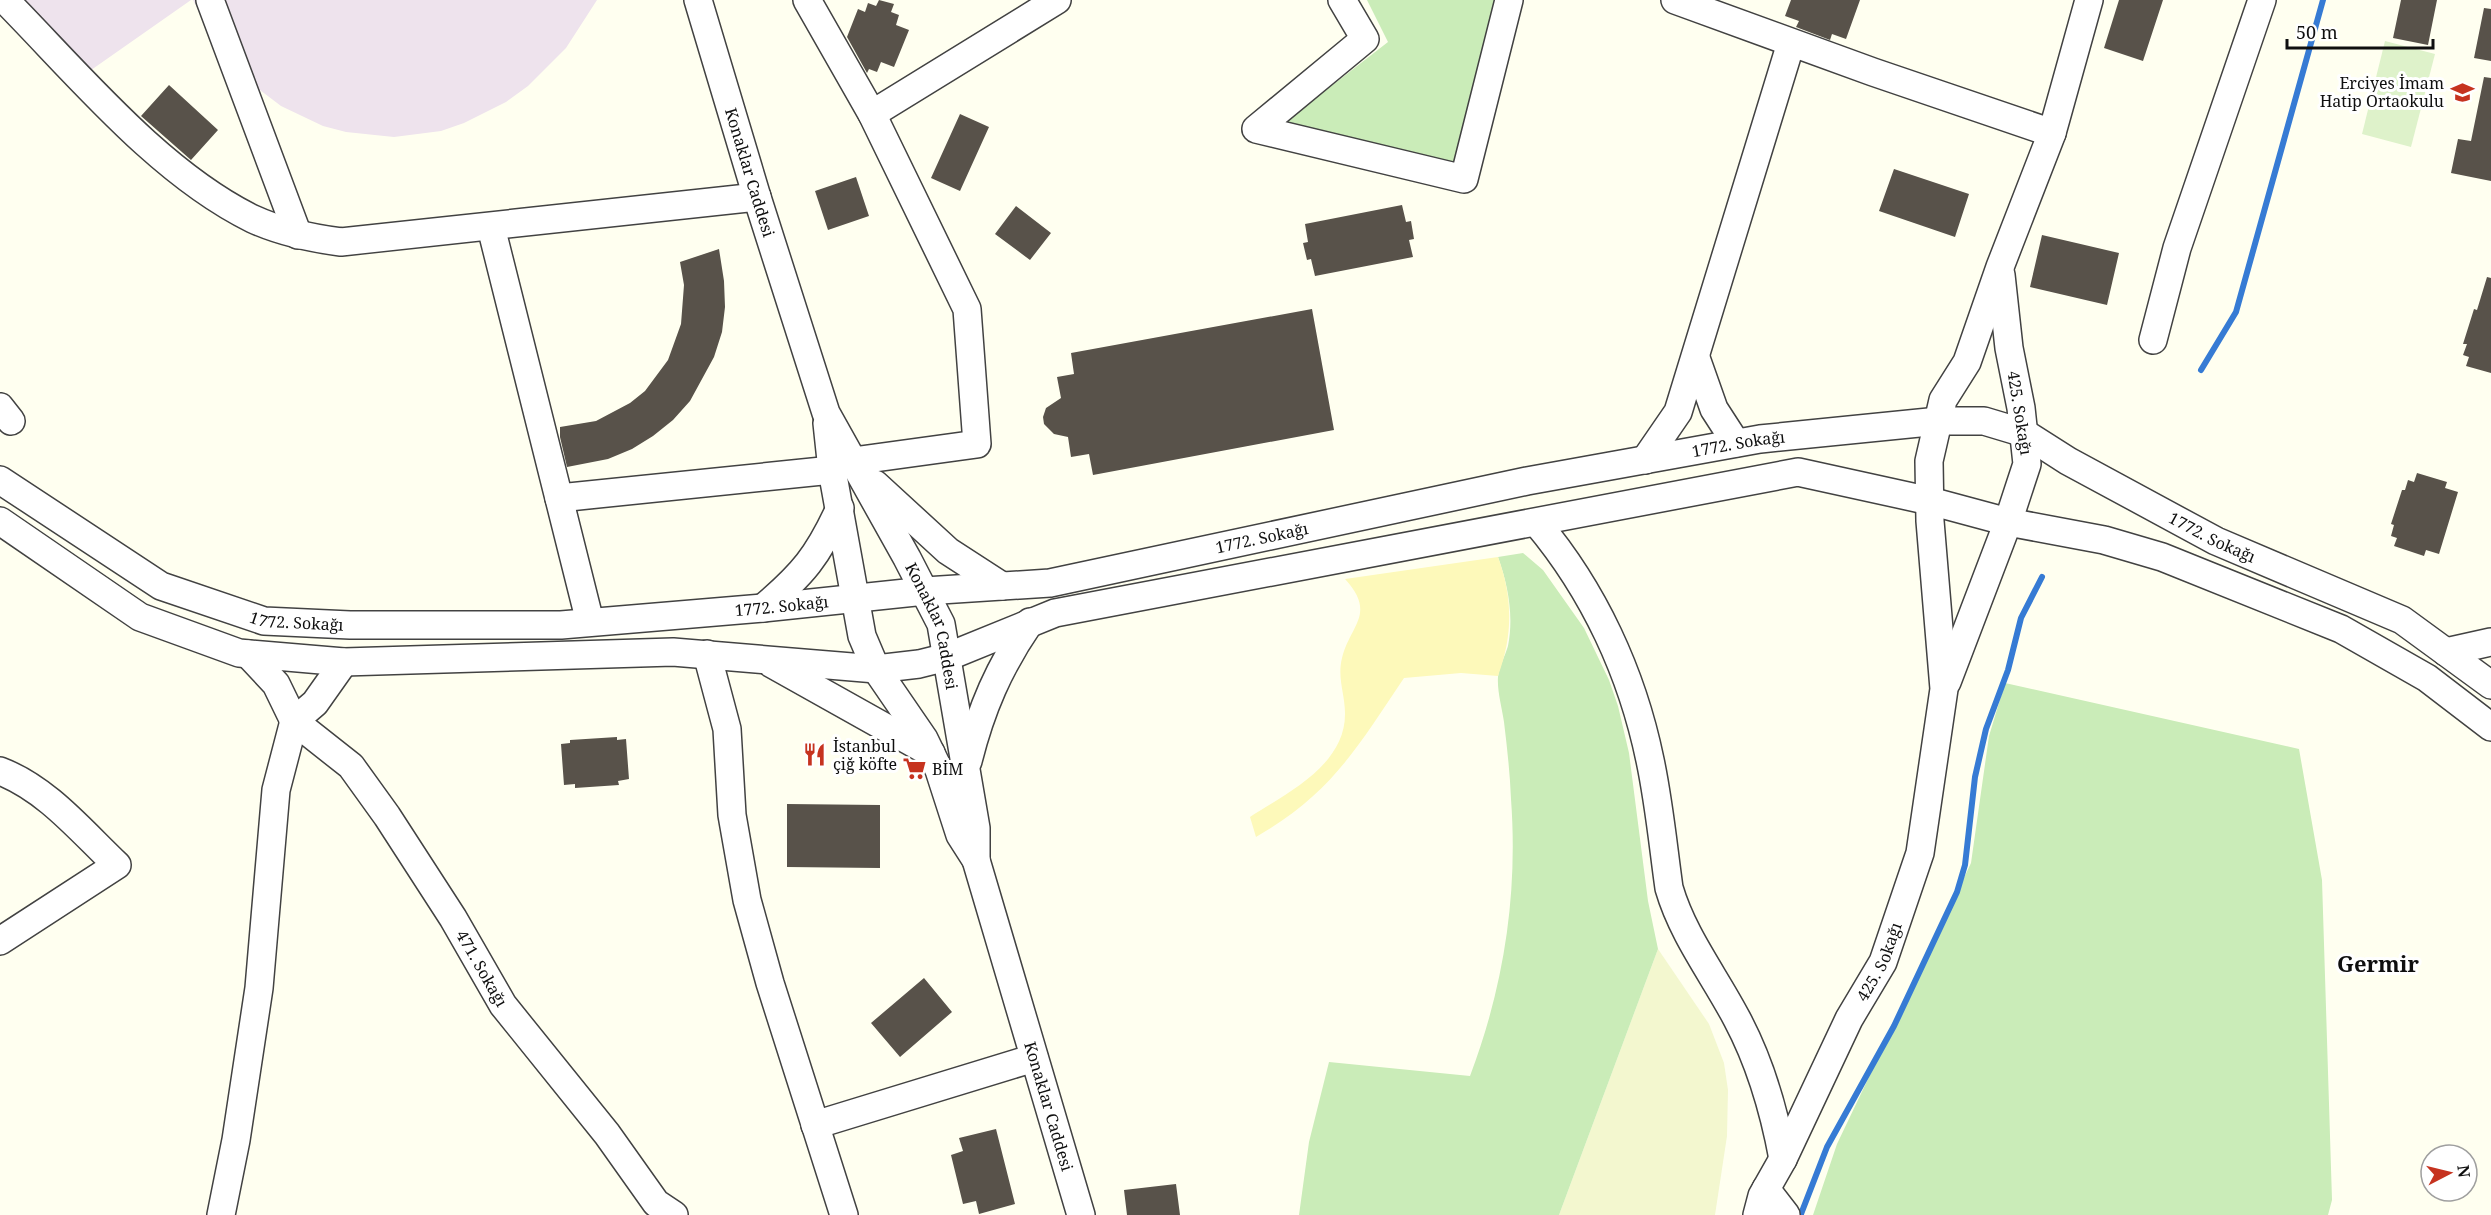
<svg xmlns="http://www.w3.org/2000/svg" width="2491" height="1215" font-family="'Noto Serif',serif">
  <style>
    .industrial { fill: #eee3ed }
    .farmland { fill: #f3f7cf }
    .green { fill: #caecb8 }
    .sand { fill: #fdf9ba }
    .pitch { fill: #def2ca }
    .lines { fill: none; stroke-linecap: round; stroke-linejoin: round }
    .stream { stroke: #367bd4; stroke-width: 6 }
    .building { fill: #58524a }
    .minor-casing { stroke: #424242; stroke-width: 30 }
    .minor { stroke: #fff; stroke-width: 27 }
    .labels { text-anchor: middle; stroke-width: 6; stroke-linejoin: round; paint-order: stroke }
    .poi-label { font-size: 16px; fill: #0f0f0f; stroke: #fff; text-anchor: start }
    .street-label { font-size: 16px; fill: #0f0f0f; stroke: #fff }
    .district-label { font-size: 22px; font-weight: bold; fill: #0f0f0f; stroke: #fff }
  </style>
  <rect width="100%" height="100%" fill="#fffff0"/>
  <path class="industrial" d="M9 0H191L74 82Z
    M193 0H597L566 48 528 86 506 102 464 123 441 131 394 137 346 132 323 126 281 106 243 77 214 41Z"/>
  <path class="farmland" d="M1658 949 1709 1024 1724 1063 1728 1090 1727 1136 1715 1215H1559Z"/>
  <path class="green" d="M1367 0H1502L1466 166 1285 122 1388 42Z
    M1523 553 1543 570 1584 628 1609 680 1618 706 1629 753 1648 901 1658 949 1559 1215H1299L1309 1142 1329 1062 1470 1076C1504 986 1518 895 1511 799 1510 773 1507 747 1504 722 1502 708 1497 691 1498 677 1499 667 1505 656 1508 646 1514 616 1508 585 1498 557Z
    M2005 683 2299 749 2322 880 2332 1200 2328 1215H1813L1837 1144 1971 863 1989 736Z"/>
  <path class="sand" d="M1498 557C1513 598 1513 635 1498 676L1461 673 1404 678C1357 748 1331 794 1256 837L1250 817C1287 793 1346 765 1345 713 1345 694 1337 678 1342 658 1350 625 1377 614 1345 579Z"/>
  <path class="pitch" d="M2385 41 2435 54 2411 147 2362 134Z"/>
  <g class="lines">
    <path class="stream" d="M2201 370 2236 312 2323 0
      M1801 1214 1827 1147 1894 1026 1957 892 1965 865 1975 777 1986 729 2008 670 2021 618 2042 577"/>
  </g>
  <path class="building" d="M879 0 894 4 891 12 899 15 896 25 909 30 894 67 881 62 877 72 869 69 867 73 847 37 858 9 865 12 868 3 876 6Z
    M1791 0H1860L1846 39 1832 34 1830 40 1796 27 1799 21 1785 16Z
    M2119 0H2163L2143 61 2104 48Z
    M2401 0H2437L2428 45 2393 38Z
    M2484 8 2491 9V61L2474 58Z
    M2484 77 2491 78V181L2451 173 2458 139 2471 141Z
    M169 85 218 130 191 160 141 116Z
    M960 114 989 127 960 191 931 178Z
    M1894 169 1969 194 1955 237 1879 211Z
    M856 177 869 216 828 230 815 191Z
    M1402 205 1406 222 1411 221 1414 239 1409 240 1413 257 1315 276 1311 259 1307 260 1303 243 1308 242 1305 224Z
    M1016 206 1051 233 1030 260 995 234Z
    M2042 235 2119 253 2107 305 2030 287Z
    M719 249 724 281 725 307 722 332 714 357 690 401 673 420 653 436 632 449 608 459 567 467 560 437V427L596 421 630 403 645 391 668 360 681 324 684 285 680 262Z
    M2487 277 2491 278V373L2466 366 2469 357 2463 355 2467 344H2463L2474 309 2477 310Z
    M1312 309 1334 430 1093 475 1089 454 1071 457 1068 437 1054 434 1044 424 1043 417 1046 408 1061 398 1057 377 1074 374 1071 353Z
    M2417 473 2447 482 2445 488 2458 492 2439 554 2426 550 2424 556 2394 546 2397 538 2391 536 2394 525 2391 524 2402 490H2405L2408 480 2414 482Z
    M617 737V740L626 739 629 779 618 781 619 785 575 788V784L564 785 561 744 570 743V740Z
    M787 804 880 805V868L787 867Z
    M924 978 952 1012 900 1057 871 1023Z
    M996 1129 1015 1204 979 1214 976 1201 963 1204 951 1155 963 1151 959 1138Z
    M1176 1184 1180 1215H1127L1124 1190Z"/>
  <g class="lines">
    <defs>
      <g id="minor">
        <path d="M5 0C78 74 159 173 253 219 281 232 310 238 341 242L757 197"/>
        <path d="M210 0 298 235"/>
        <path id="s1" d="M698 0 757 197 826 413 907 558 941 624 976 828V860"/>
        <path d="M807 0 872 114 967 309 977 444 853 461"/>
        <path d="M1342 0 1365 39 1256 129 1464 179 1509 0"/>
        <path d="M1675 0 1873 72 2052 133"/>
        <path d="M872 114 1057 0"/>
        <path d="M491 227 590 622"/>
        <path d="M2153 340 2177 248 2262 0"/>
        <path d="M1696 358 1714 409 1736 443"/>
        <path d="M0 407 11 421"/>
        <path id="s2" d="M827 423 832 470 862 636 876 669 924 739 939 770 960 835 976 860 1081 1215"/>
        <path d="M1645 460 1678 412 1791 43"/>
        <path id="s3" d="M0 480 161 586 264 621 350 625H561L763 608 925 591 1050 583 1527 481 1760 439 1939 421H1984L2024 433 2068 461 2216 541 2402 620 2491 685"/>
        <path d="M875 484 948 551 1002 586"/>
        <path d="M559 498 832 470"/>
        <path d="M0 521 140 617 239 653 344 662 673 652 876 669 919 664 947 657 1055 613 1798 472 1930 501 2008 522 2104 540 2162 557 2341 629 2427 678 2491 727"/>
        <path d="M1537 523C1594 591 1632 673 1650 760 1659 802 1663 845 1669 888 1683 936 1714 975 1737 1019 1761 1064 1774 1110 1783 1159"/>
        <path d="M763 608C803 574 818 556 840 508"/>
        <path d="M2446 652 2491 642"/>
        <path id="s4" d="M248 654 276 684 294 721 351 766 387 816 453 918 503 1005 607 1134 656 1203 674 1215"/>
        <path d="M707 654 727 729 732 815 747 900 770 983 844 1215"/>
        <path d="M772 664 931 753"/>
        <path d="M1947 682 2008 522 2027 464 2021 408 2009 348 2001 275"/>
        <path d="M968 761C981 709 999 667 1030 622"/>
        <path d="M0 771C47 789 81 831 117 865L0 941"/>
        <path d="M815 1125 1034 1058"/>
        <path d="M1766 1189 1786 1215"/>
        <path d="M221 1215 236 1140 259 988 276 790 294 721 315 703 344 662"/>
        <path id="s5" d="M1757 1215 1762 1196 1783 1159 1849 1019 1883 962 1920 853 1944 689 1930 521 1929 461 1943 400 1967 362 2000 267 2052 133 2089 0"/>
      </g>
    </defs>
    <use href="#minor" class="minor-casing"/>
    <use href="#minor" class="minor"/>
  </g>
  <defs>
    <symbol id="school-bare" viewBox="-9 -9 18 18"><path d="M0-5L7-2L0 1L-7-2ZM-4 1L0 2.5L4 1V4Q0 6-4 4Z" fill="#c6331f" stroke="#fff" stroke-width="2.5" paint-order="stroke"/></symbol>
    <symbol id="restaurant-bare" viewBox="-9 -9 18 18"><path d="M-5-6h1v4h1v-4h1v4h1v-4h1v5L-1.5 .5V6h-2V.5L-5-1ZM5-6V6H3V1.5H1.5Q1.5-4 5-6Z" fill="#c6331f" stroke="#fff" stroke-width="2.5" paint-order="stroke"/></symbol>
    <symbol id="supermarket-bare" viewBox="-9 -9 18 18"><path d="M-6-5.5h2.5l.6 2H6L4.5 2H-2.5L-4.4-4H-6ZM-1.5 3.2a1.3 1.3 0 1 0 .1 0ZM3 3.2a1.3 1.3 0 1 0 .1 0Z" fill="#c6331f" stroke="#fff" stroke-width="2.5" paint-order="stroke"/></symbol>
  </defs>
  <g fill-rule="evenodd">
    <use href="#school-bare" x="2446" y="76" width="33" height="33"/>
    <use href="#restaurant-bare" x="798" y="738" width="33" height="33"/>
    <use href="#supermarket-bare" x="898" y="752" width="33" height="33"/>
  </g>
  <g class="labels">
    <g class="poi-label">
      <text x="2444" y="89" text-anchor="end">Erciyes İmam<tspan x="2444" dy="18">Hatip Ortaokulu</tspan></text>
      <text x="833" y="752">İstanbul<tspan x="833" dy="18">çiğ köfte</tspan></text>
      <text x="932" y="775">BİM</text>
    </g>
    <g class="street-label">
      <text dy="6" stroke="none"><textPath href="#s1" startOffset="180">Konaklar Caddesi</textPath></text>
      <text transform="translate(2020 413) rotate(81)" y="6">425. Sokağı</text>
      <text dy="6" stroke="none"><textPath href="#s3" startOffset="1792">1772. Sokağı</textPath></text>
      <text dy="6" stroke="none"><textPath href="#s3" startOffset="2296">1772. Sokağı</textPath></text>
      <text dy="6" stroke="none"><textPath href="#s3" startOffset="1306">1772. Sokağı</textPath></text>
      <text dy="6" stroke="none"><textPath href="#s3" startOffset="820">1772. Sokağı</textPath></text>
      <text dy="6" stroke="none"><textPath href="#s3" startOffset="334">1772. Sokağı</textPath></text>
      <text dy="6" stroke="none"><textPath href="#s1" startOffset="672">Konaklar Caddesi</textPath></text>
      <text dy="6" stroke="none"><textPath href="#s5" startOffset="282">425. Sokağı</textPath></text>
      <text dy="6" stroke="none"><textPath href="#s4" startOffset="396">471. Sokağı</textPath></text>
      <text dy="6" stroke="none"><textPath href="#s2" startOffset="726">Konaklar Caddesi</textPath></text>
    </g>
    <g class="district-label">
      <text x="2378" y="972">Germir</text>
    </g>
  </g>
  <g transform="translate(2449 1173) rotate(83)"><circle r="28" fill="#ffffff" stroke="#9f9f9f" stroke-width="1.5"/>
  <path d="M0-4.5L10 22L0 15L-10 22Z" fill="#c6331f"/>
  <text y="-9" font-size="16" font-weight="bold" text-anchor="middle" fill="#0f0f0f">N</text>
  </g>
  <path d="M2287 39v9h146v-9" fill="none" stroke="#0f0f0f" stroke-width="3"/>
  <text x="2296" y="39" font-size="18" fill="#0f0f0f" stroke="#ffffff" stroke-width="4.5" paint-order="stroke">50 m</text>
</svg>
